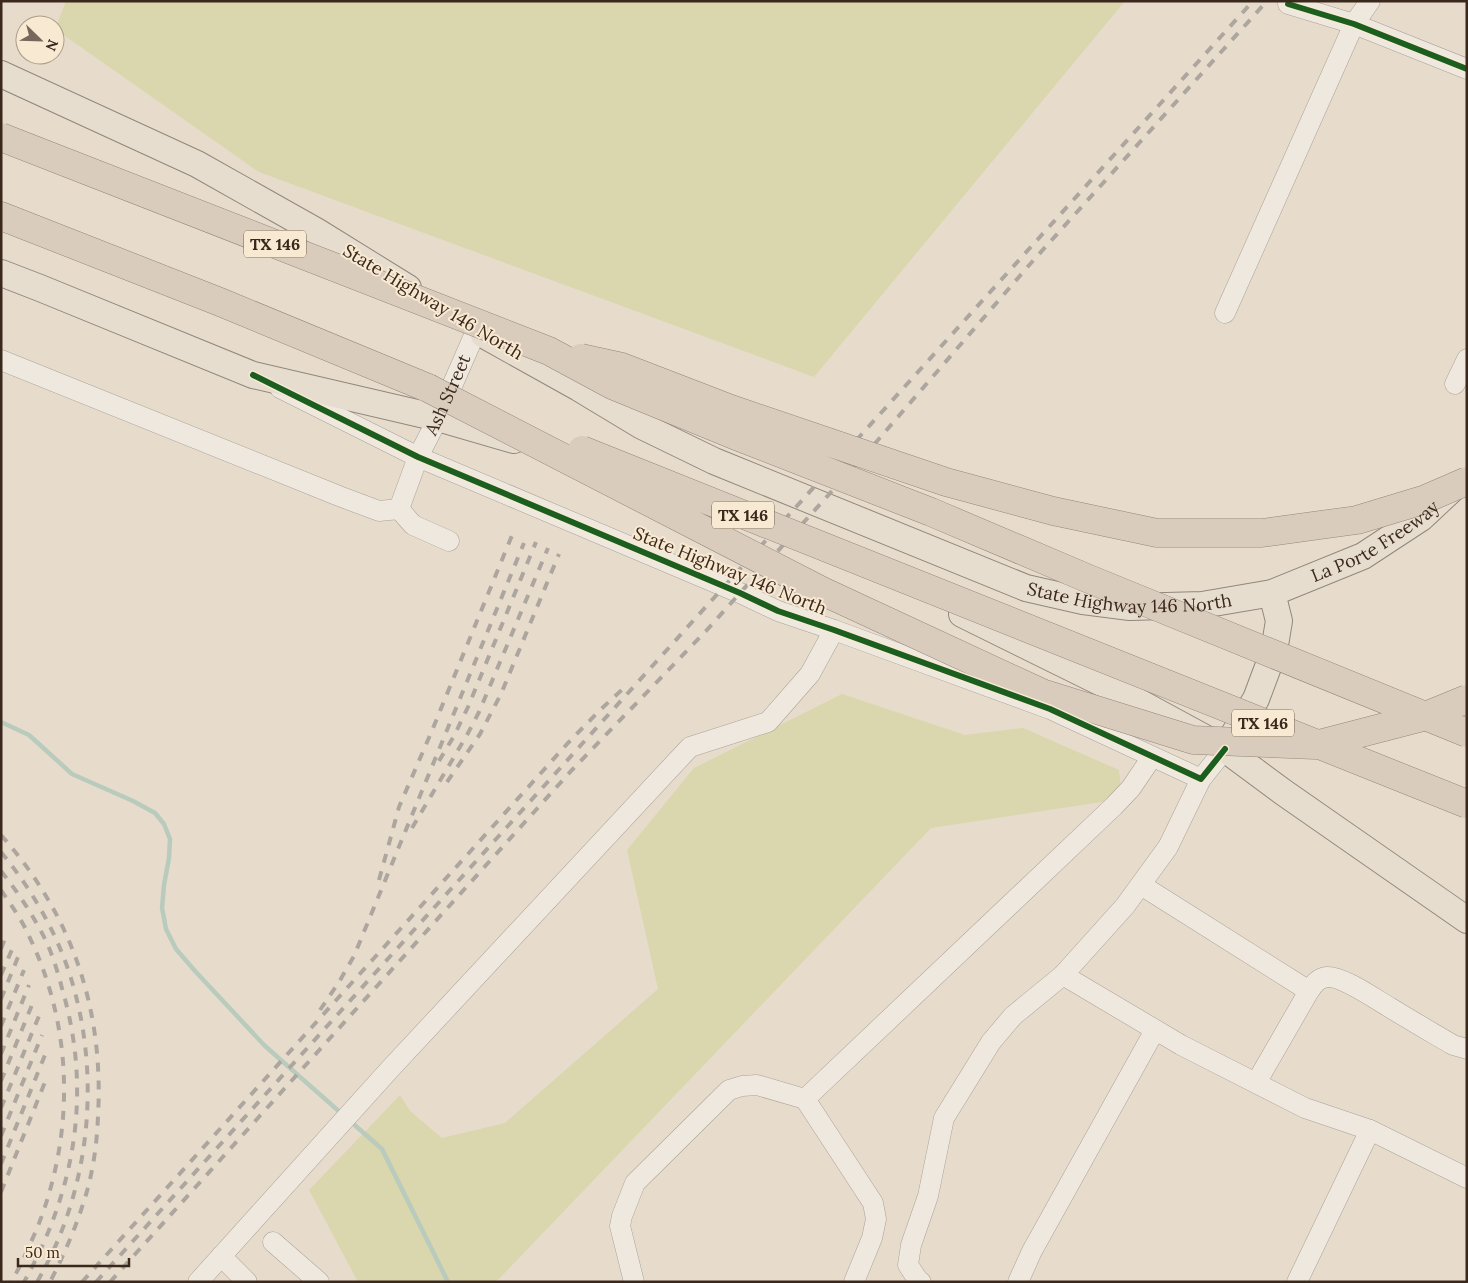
<svg xmlns="http://www.w3.org/2000/svg" width="1468" height="1283" font-family="Lora,serif">
  <style>
    .green { fill: #dad6ad }
    .lines { fill: none; stroke-linecap: round; stroke-linejoin: round }
    .stream { stroke: #b8cbbd; stroke-width: 4.5 }
    .minor-casing { stroke: #aca196; stroke-width: 21 }
    .major-casing { stroke: #91877c; stroke-width: 28 }
    .highway-casing { stroke: #91877c; stroke-width: 29 }
    .minor { stroke: #eee8df; stroke-width: 20 }
    .major { stroke: #e6ddcf; stroke-width: 26 }
    .highway { stroke: #daccbd; stroke-width: 28 }
    .rail { stroke: #ada69f; stroke-width: 4; stroke-dasharray: 9 9; stroke-linecap: butt }
    .highway-bridge-casing { stroke: #91877c; stroke-width: 29; stroke-linecap: butt }
    .highway-bridge { stroke: #daccbd; stroke-width: 28 }
    .cycleway-casing { stroke: #f8e9d2; stroke-width: 9 }
    .cycleway { stroke: #1b5e20; stroke-width: 6 }
    .labels { text-anchor: middle; stroke-width: 4; stroke-linejoin: round; paint-order: stroke }
    .shield { fill: #f8e9d2; stroke: #746253; stroke-width: 1 }
    .shield-label { font-size: 16px; font-weight: bold; fill: #3b281c }
    .street-label { font-size: 18px; fill: #3b281c; stroke: #f8e9d2 }
  </style>
  <rect width="100%" height="100%" fill="#e7dccc"/>
  <path class="green" d="M66 1H1125L814 377 259 172 55 29Z
    M842 694 965 735 1023 728 1119 770 1122 799 931 828 496 1282H358L309 1190 400 1095 410 1111 442 1138 505 1123 658 989 627 850 694 768Z"/>
  <g class="lines">
    <path class="stream" d="M1 722 29 735 72 774 133 801 155 813 164 824 170 839 169 858 164 885 162 908 166 929 176 949 195 971 265 1046 342 1114
      M350 1121 382 1149 448 1282"/>
    <defs>
      <g id="minor">
        <path d="M1288 4 1354 24 1467 69"/>
        <path d="M1225 313 1354 24 1370 1"/>
        <path d="M1 360 339 496 379 511 399 509"/>
        <path d="M1455 384 1467 359"/>
        <path d="M280 388 418 457 740 593 778 611 834 630 1050 709 1201 779"/>
        <path id="s1" d="M449 541 413 525 399 509 418 457 438 418 476 331"/>
        <path d="M1141 885 1309 991C1314 984 1318 978 1327 977 1343 976 1375 999 1389 1007 1410 1020 1431 1032 1453 1045L1467 1049"/>
        <path d="M1063 975 1181 1045 1305 1108 1370 1130 1467 1178"/>
        <path d="M1256 1083 1309 991"/>
        <path d="M805 1099 1114 806 1131 788 1152 757"/>
        <path d="M273 1242 319 1282"/>
        <path d="M221 1256 247 1282"/>
        <path d="M198 1282 390 1069 690 747 768 722 810 674 834 630"/>
        <path d="M634 1282 620 1226 622 1216 635 1183 729 1090 742 1086 757 1085 805 1099 873 1203 876 1219 872 1238 854 1282"/>
        <path d="M921 1282 918 1280 908 1265 911 1245 928 1196 944 1118 991 1042 1013 1016 1063 975 1125 906 1168 847 1201 779 1225 749"/>
        <path d="M1018 1282 1032 1251 1155 1030"/>
        <path d="M1297 1282 1370 1130"/>
      </g>
      <g id="major">
        <path d="M1 74 197 164 316 231 408 288"/>
        <path d="M1 273 40 288 253 375 438 418 514 440"/>
        <path id="s2" d="M484 335 579 388 642 426 714 461 1026 588 1083 601 1130 607 1202 605 1272 593 1363 556 1421 518 1452 489"/>
        <path d="M962 614 1122 693 1225 749 1283 792 1467 920"/>
        <path d="M1234 734 1256 699 1274 651 1279 621 1272 593"/>
      </g>
      <path id="highway" d="M1 216 220 302 428 388"/>
    </defs>
    <use href="#minor" class="minor-casing"/>
    <use href="#major" class="major-casing"/>
    <use href="#highway" class="highway-casing"/>
    <use href="#minor" class="minor"/>
    <use href="#major" class="major"/>
    <use href="#highway" class="highway"/>
    <path class="rail" d="M439 761 454 736 468 707 536 542
      M447 782 480 734 501 694 559 554
      M412 828 467 735 479 712 548 548
      M1 835C72 915 104 1009 98 1116 97 1144 93 1172 85 1198 76 1227 64 1255 50 1282
      M1 852C33 891 59 936 73 985 101 1083 89 1193 37 1282
      M1 871C17 891 31 912 43 935 52 952 58 973 63 992 92 1093 75 1191 24 1282
      M379 880 399 807 431 733 513 533
      M1 890C11 905 22 920 29 936 74 1029 75 1135 36 1231 28 1248 21 1266 11 1282
      M1 949 6 936
      M1 975 13 947
      M1 999 18 957
      M320 1010 339 982 354 956 524 543
      M1 1026 24 970
      M1 1054 29 985
      M1 1081 34 1000
      M1 1108 39 1016
      M1 1136 42 1035
      M1 1164 45 1055
      M1 1192 47 1077
      M82 1282 568 743 599 711 626 686
      M96 1282 1253 1
      M110 1282 571 771 706 631 749 583 878 440 1031 263 1267 1"/>
    <defs>
      <path id="highway-bridge" d="M1 137 549 351 612 385 739 437 931 512 1089 579 1467 733
        M581 358 622 367 731 409 946 482 1053 511 1157 533H1262L1357 520 1423 500 1467 481
        M428 388 822 591 1042 693 1193 740 1315 745 1423 717 1467 699
        M582 450 1467 804"/>
    </defs>
    <use href="#highway-bridge" class="highway-bridge-casing"/>
    <use href="#highway-bridge" class="highway-bridge"/>
    <defs>
      <path id="cycleway" d="M1288 4 1354 24 1467 69
        M253 375 418 457 740 593 778 611 834 630 1050 709 1201 779 1225 749"/>
    </defs>
    <use href="#cycleway" class="cycleway-casing"/>
    <use href="#cycleway" class="cycleway"/>
  </g>
  <g class="labels">
    <g class="shield">
      <rect x="244" y="230.5" width="62" height="27" rx="4"/>
      <rect x="712" y="501.5" width="62" height="27" rx="4"/>
      <rect x="1232" y="709.5" width="62" height="27" rx="4"/>
    </g>
    <g class="shield-label">
      <text x="275" y="250">TX 146</text>
      <text x="743" y="521">TX 146</text>
      <text x="1263" y="729">TX 146</text>
    </g>
    <g class="street-label">
      <text transform="translate(433 302) rotate(31)" y="6">State Highway 146 North</text>
      <text dy="6" stroke="none"><textPath href="#s1" startOffset="185">Ash Street</textPath></text>
      <text dy="6" stroke="none"><textPath href="#s2" startOffset="964">La Porte Freeway</textPath></text>
      <text transform="translate(730 571) rotate(22)" y="6">State Highway 146 North</text>
      <text dy="6" stroke="none"><textPath href="#s2" startOffset="704">State Highway 146 North</textPath></text>
    </g>
  </g>
  <rect width="1468" height="1283" fill="none" stroke="#3b281c" stroke-width="5"/>
  <g transform="translate(40 40) rotate(113)"><circle r="24" fill="#f8e9d2" stroke="#ac9c89"/>
  <path d="M0-4L9 19L0 12L-9 19Z" fill="#77675a"/>
  <text y="-8" font-size="14" font-weight="bold" text-anchor="middle" fill="#3b281c">N</text>
  </g>
  <path d="M18 1258v8h111v-8" fill="none" stroke="#3b281c" stroke-width="2.5"/>
  <text x="25" y="1258" font-size="15" fill="#3b281c" stroke="#f8e9d2" stroke-width="4" paint-order="stroke">50 m</text>
</svg>
